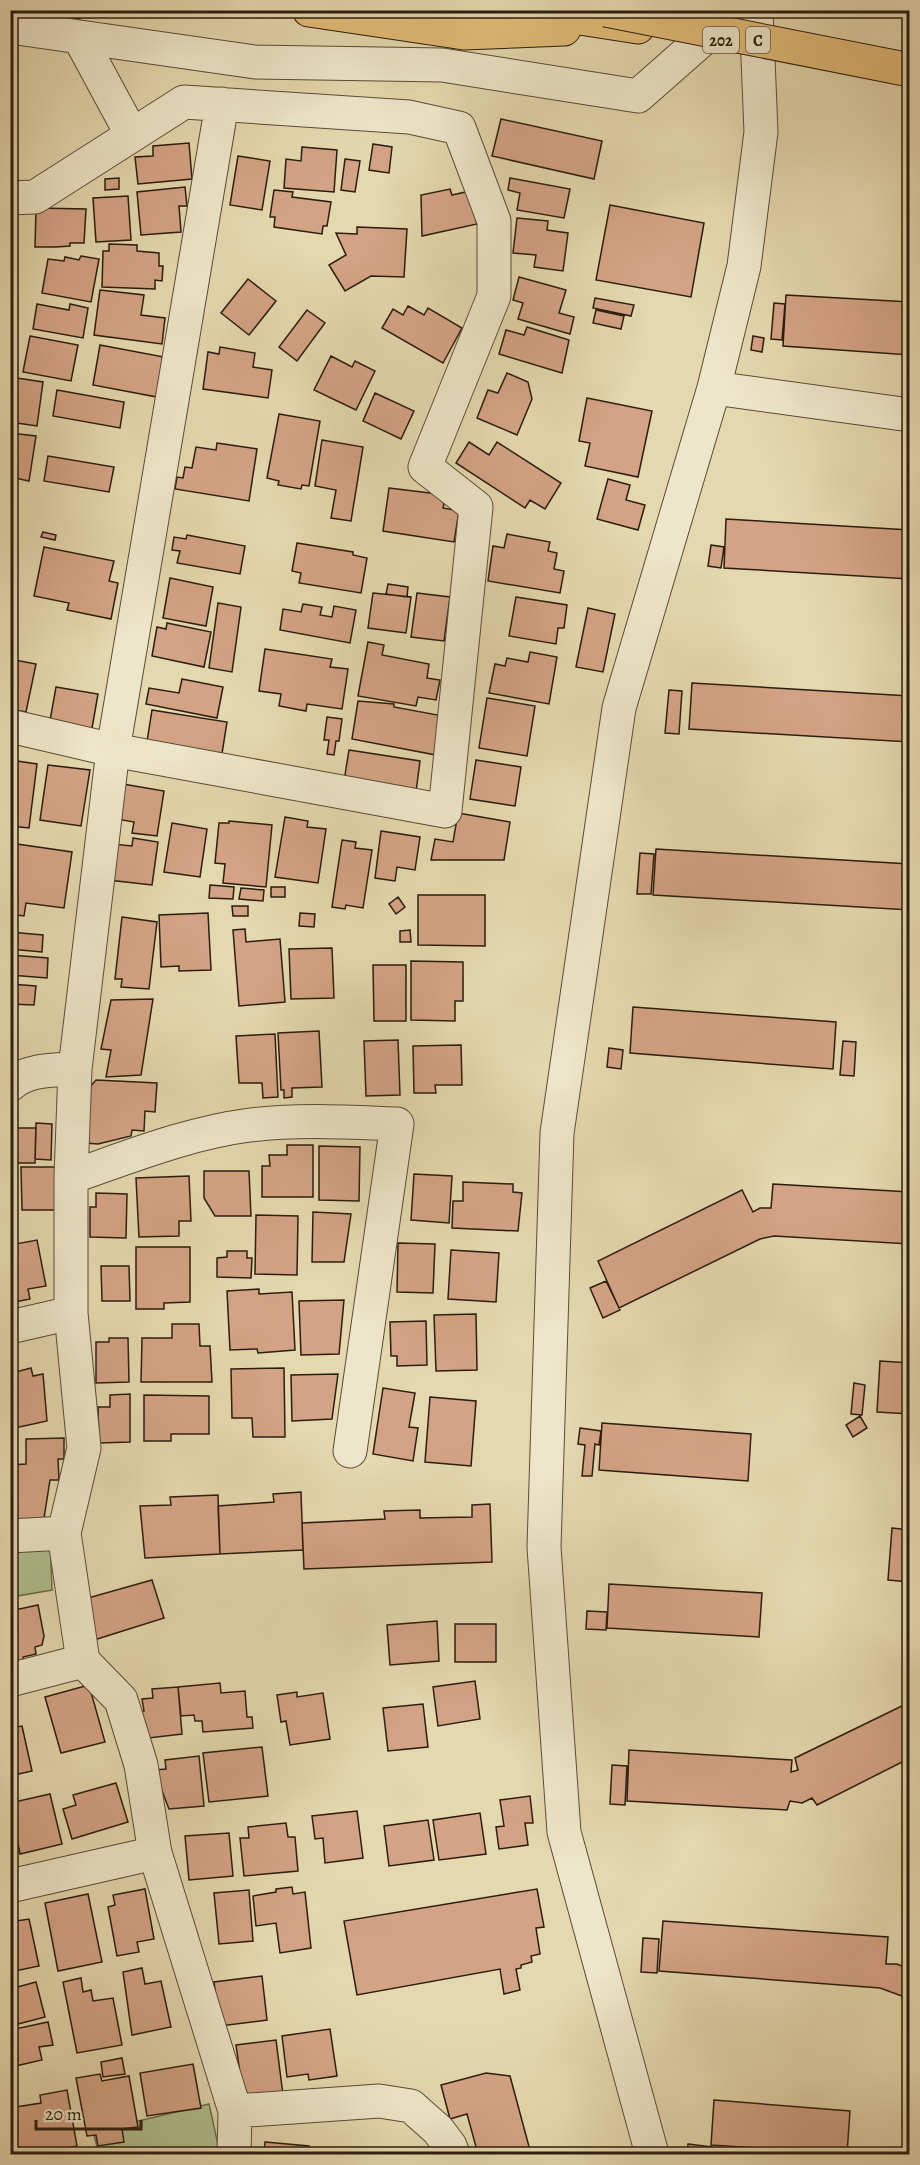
<svg xmlns="http://www.w3.org/2000/svg" width="920" height="2165" font-family="Alegreya,serif">
  <style>
    .green { fill: #afc08f; stroke: #6d6e4e; stroke-width: 1.5 }
    .building { fill: #d4a385; stroke: #2b1d0e; stroke-width: 1.5 }
    .lines { fill: none; stroke-linecap: round; stroke-linejoin: round }
    .minor-casing { stroke: #5a4c36; stroke-width: 35 }
    .highway-casing { stroke: #2b1d0e; stroke-width: 35 }
    .minor { stroke: #eee6ca; stroke-width: 33 }
    .highway { stroke: #e2bc77; stroke-width: 33 }
    .highway-bridge-casing { stroke: #2b1d0e; stroke-width: 35; stroke-linecap: butt }
    .highway-bridge { stroke: #e2bc77; stroke-width: 33 }
    .labels { text-anchor: middle; stroke-width: 4.5; stroke-linejoin: round; paint-order: stroke }
    .shield { fill: #eee6ca; stroke: #665946; stroke-width: 1.5 }
    .shield-label { font-size: 16px; font-weight: bold; fill: #2b1d0e }
  </style>
  <rect width="100%" height="100%" fill="#e5d8ae"/>
  <filter id="stains"><feTurbulence type="fractalNoise" baseFrequency=".00333" numOctaves="4"/><feColorMatrix values="0 0 0 0 .2 0 0 0 0 .09 0 0 0 0 .02 0 0 0 .5 -.17"/></filter>
  <radialGradient id="worn" r=".72"><stop offset=".6" stop-color="#630" stop-opacity="0"/><stop offset="1" stop-color="#630" stop-opacity=".3"/></radialGradient>
  <path class="green" d="M50 1538 52 1590 11 1597V1540Z
    M209 2104 220 2154H99L93 2132Z"/>
  <path class="building" d="M33 10H82L80 19Z
    M501 119 602 141 594 179 492 156Z
    M189 143 192 179 138 184 135 157 153 156V146Z
    M373 144 392 147 389 173 369 170Z
    M302 147 337 150 334 192 284 188 286 159 301 161Z
    M238 156 270 161 262 210 230 205Z
    M345 159 360 161 355 192 341 190Z
    M119 178V189L105 190V179Z
    M510 178 570 189 564 218 517 210 520 193 508 190Z
    M185 187 187 206H179L181 232 141 235 137 192Z
    M450 189 452 195 470 191 477 224 422 236 421 195Z
    M274 190 293 192 292 197 331 202 327 226H323L322 234 274 227 275 217H270Z
    M128 196 131 240 96 242 93 198Z
    M610 205 704 223 691 297 596 280Z
    M36 208 86 209 84 243H70V246L56 247H35Z
    M517 218 548 221 547 230 568 233 563 271 534 267 536 255 513 253Z
    M357 227 407 229 404 277 371 276 345 291 329 265 346 255 336 233 357 234Z
    M109 244 137 245V251L159 253V266H163L162 281 155 280V289L102 287 103 251H109Z
    M81 256 99 259 91 302 42 293 48 259 64 261 65 257 79 260Z
    M519 277 566 290 559 313 574 317 570 334 518 319 523 303 513 300Z
    M248 279 276 301 249 335 221 313Z
    M100 290 144 295 141 315 165 318 162 344 94 335Z
    M786 295 910 302V355L783 346Z
    M595 298 634 305 631 316 593 308Z
    M774 303 785 304 782 340 771 339Z
    M37 304 69 310 70 304 88 308 83 338 33 329Z
    M408 306 424 315 428 308 462 328 443 363 382 328 393 309 403 315Z
    M307 310 325 323 297 361 279 347Z
    M596 310 624 316 621 329 593 323Z
    M527 327 569 340 562 373 499 354 506 330 524 335Z
    M30 336 78 345 71 381 23 372Z
    M753 336 764 338 762 352 751 350Z
    M100 345 164 357 157 397 93 385Z
    M220 347 255 353 253 367 272 370 268 398 203 389 208 352 219 354Z
    M331 356 352 367 355 361 375 371 356 410 314 390Z
    M507 373 528 382 532 399 517 435 477 418 488 390 498 393Z
    M10 377 43 382 37 426 10 422Z
    M57 390 124 402 120 428 53 416Z
    M375 393 414 411 401 439 363 421Z
    M587 398 652 411 638 477 585 466 590 443 579 441Z
    M279 414 320 421 309 486 302 485 301 489 278 485 279 481 267 478Z
    M10 433 36 436 29 481 10 477Z
    M322 440 363 447 351 521 331 518 336 490 315 486Z
    M469 442 489 455 497 442 561 483 545 509 530 500 525 508 456 463Z
    M217 443 257 449 249 501 175 489 177 477 183 478 185 467 192 468 196 447 216 450Z
    M48 456 114 467 109 492 44 481Z
    M608 479 630 485 626 500 645 505 638 530 597 519Z
    M389 488 446 495 443 508 459 511 454 542 383 531Z
    M726 519 910 530V579L724 568Z
    M43 532 56 535 55 540 41 537Z
    M507 534 550 542 548 551 557 553 554 569 564 571 560 593 488 581 493 546 504 548Z
    M187 535 245 546 240 574 177 563 180 551 172 550 174 537 186 539Z
    M297 543 353 552V555L367 558 361 593 299 583 301 573 292 571Z
    M711 545 724 547 721 568 708 566Z
    M44 547 114 561 109 581 118 583 111 619 67 610 69 603 34 596Z
    M170 578 213 587 206 626 163 618Z
    M388 584 408 587 407 597 386 594Z
    M373 593 411 597 406 633 368 628Z
    M417 593 450 597 444 641 411 637Z
    M516 597 567 605 564 628H558L556 644 509 636Z
    M218 603 241 607 232 672 209 668Z
    M303 604 322 607 320 615 332 617 334 606 356 610 350 643 280 630 283 609 301 612Z
    M588 608 615 614 603 672 576 667Z
    M167 623 211 632 204 667 152 656 157 627 166 629Z
    M368 642 384 645 382 655 429 664 427 678 440 680 436 700 418 697 416 706 358 696Z
    M265 649 332 659 330 667 348 669 342 709 307 704 306 711 279 706 281 694 259 691Z
    M530 652 557 657 549 704 489 693 495 664 505 666 507 658 528 662Z
    M10 659 36 664 26 712 10 709Z
    M182 679 223 687 217 718 146 704 149 688 179 693Z
    M692 683 910 696V742L689 729Z
    M56 687 98 694 91 734 49 726Z
    M669 690 682 691 679 734 665 733Z
    M487 698 535 706 527 756 479 748Z
    M358 701 394 704V707L443 716 436 755 352 739Z
    M152 710 227 722 220 766 145 754Z
    M327 717 342 719 339 741H336L334 755 327 754 329 740H324Z
    M349 750 420 761 416 792 344 781Z
    M10 760 37 764 29 828 10 826Z
    M476 760 521 767 515 806 470 799Z
    M48 765 90 770 81 826 40 820Z
    M123 784 164 791 157 836 132 833 134 822 117 819Z
    M458 813 510 822 504 860H431L435 839 453 842Z
    M285 817 308 821 307 827 326 829 318 883 275 877Z
    M229 821 272 825 266 887 223 883 225 864 215 863 219 823H229Z
    M172 823 207 829 200 877 164 872Z
    M381 831 420 837 415 870 397 867 395 881 375 878Z
    M133 838 158 842 152 885 108 880 113 844 132 846Z
    M342 840 356 842 355 848 372 850 363 908 346 905 345 909 332 907Z
    M10 843 72 852 64 908 26 903 24 916 10 914Z
    M656 849 910 864V910L653 895Z
    M640 853 654 854 651 894H637Z
    M210 885 234 887 233 899 209 898Z
    M271 887H285V897H271Z
    M241 888 264 890 263 901 239 899Z
    M418 895H485V946L418 945Z
    M398 897 405 907 396 914 389 904Z
    M232 906H248V916H233Z
    M208 913 211 970 179 971V966L161 967 159 915Z
    M300 913 315 914 314 927 299 926Z
    M122 917 157 922 149 989 121 987 122 979H115Z
    M245 929 246 942 280 939 285 1002 239 1006 233 930Z
    M410 930 411 942H400V931Z
    M10 932 43 935 42 952 10 949Z
    M332 948 334 998 291 999 289 949Z
    M10 955 48 958 47 978 10 975Z
    M411 961 463 962V1001H455V1021L411 1020Z
    M373 965H406V1021H374Z
    M10 984 36 986 34 1005 10 1004Z
    M153 999 141 1075 106 1077 111 1050 101 1049 111 1000Z
    M633 1007 836 1022 833 1069 630 1053Z
    M908 1022 910 1023V1075H905Z
    M319 1031 322 1087 292 1088V1097L284 1098V1090H281L278 1033Z
    M275 1034 278 1097 263 1098 262 1083H239L236 1036Z
    M398 1040 400 1095 366 1096 364 1041Z
    M843 1041 856 1042 854 1076 840 1075Z
    M461 1045 462 1085H435L436 1093H414L413 1046Z
    M609 1048 623 1050 621 1069 607 1067Z
    M96 1080 157 1083 155 1112 145 1111 144 1131 132 1130 131 1136 98 1144 85 1143 84 1094Z
    M36 1123 52 1124 51 1160 35 1159Z
    M16 1128H36L35 1163H15Z
    M287 1145H313V1197H262V1166H270L269 1155H287Z
    M319 1146 360 1147 359 1201 319 1200Z
    M21 1167H55V1210H22Z
    M204 1171H249L251 1216H215L204 1198Z
    M414 1174 452 1176 449 1223 411 1220Z
    M189 1176 191 1221H179V1236L139 1237 136 1178Z
    M463 1182 513 1184V1192L522 1193 518 1231 452 1228 453 1201H463Z
    M773 1184 910 1192V1244L774 1236 760 1239 619 1308 598 1261 742 1190 753 1212 760 1208H771Z
    M96 1193 127 1194 126 1238 90 1237V1207H96Z
    M313 1212 351 1214 344 1262H312Z
    M256 1215 298 1216 297 1275 255 1274Z
    M37 1240 46 1286 28 1289 30 1299 10 1303V1245Z
    M398 1243 435 1244 433 1293 397 1292Z
    M136 1247H190V1302L164 1303V1309H136Z
    M451 1250 499 1253 496 1302 448 1299Z
    M227 1251H247V1258H252L251 1278 217 1277V1258L227 1257Z
    M101 1266H129L130 1301H102Z
    M606 1281 620 1310 603 1318 590 1288Z
    M259 1289V1294L292 1292 295 1350 258 1353 257 1349 230 1350 227 1291Z
    M344 1300 339 1354 301 1355 299 1301Z
    M476 1314 477 1370 436 1371 434 1315Z
    M426 1321 427 1365 397 1366V1356H391L390 1322Z
    M172 1324H199L200 1346H210L212 1382H141L142 1338H172Z
    M109 1338H128L129 1382 96 1383V1342H109Z
    M880 1361 910 1363V1414L877 1412Z
    M31 1368 33 1376 43 1374 47 1421 10 1429V1381H14L12 1373Z
    M284 1368 285 1437H253L252 1418H232L231 1369Z
    M338 1374 332 1419 292 1421 291 1375Z
    M854 1383 865 1385 862 1415 851 1414Z
    M383 1388 415 1393 409 1427 418 1428 413 1461 373 1454Z
    M130 1394V1442L99 1443 98 1407H110V1395Z
    M144 1395 209 1396V1434H171V1441H144Z
    M430 1397 476 1401 471 1466 425 1462Z
    M860 1416 867 1428 853 1437 846 1425Z
    M602 1423 751 1434 748 1481 599 1470Z
    M580 1428 601 1431 599 1445 595 1444 592 1476H582L585 1445 578 1444Z
    M64 1438V1459H58L59 1480H50L42 1531H11L10 1465 26 1464V1439Z
    M301 1492 303 1550 220 1554 218 1506 274 1502 273 1494Z
    M218 1495 220 1554 145 1558 140 1506 171 1505 170 1497Z
    M490 1504 492 1562 304 1569 302 1523 385 1519 384 1511 420 1510V1518L472 1517V1505Z
    M892 1528 910 1530V1582L888 1580Z
    M152 1580 164 1618 94 1640 81 1600Z
    M609 1584 762 1593 759 1637 607 1628Z
    M38 1605 44 1636 42 1645 35 1647 36 1654 23 1657 25 1668 10 1671V1611Z
    M587 1611 607 1612 606 1630 586 1629Z
    M437 1621 439 1661 390 1665 387 1625Z
    M455 1624H496V1662H455Z
    M475 1681 480 1719 438 1726 433 1687Z
    M220 1683 221 1693 245 1691 247 1717H252L253 1728 203 1732 202 1721H195L194 1715 181 1716 178 1687Z
    M89 1685 105 1742 61 1753 45 1697Z
    M178 1687 182 1734 140 1739 137 1711H144L142 1699 153 1698 152 1689Z
    M297 1692V1697L323 1693 330 1739 290 1745 286 1721 281 1722 277 1695Z
    M910 1702V1758L817 1805 812 1798 802 1803 790 1801 787 1810 627 1801 629 1750 792 1760 791 1772 798 1770 795 1758Z
    M423 1704 428 1747 388 1751 383 1708Z
    M22 1726 32 1771 10 1776V1728Z
    M262 1747 268 1796 209 1802 203 1753Z
    M199 1756 204 1806 169 1809 154 1770 166 1769 165 1760Z
    M612 1765 627 1766 625 1805 610 1804Z
    M116 1783 128 1822 72 1839 63 1809 76 1805 73 1795Z
    M50 1794 62 1844 20 1854 10 1803Z
    M530 1796 533 1823H525L528 1845 499 1849 496 1827 504 1826 500 1800Z
    M357 1811 363 1858 325 1863 323 1838 315 1839 312 1816Z
    M480 1813 486 1854 439 1860 433 1820Z
    M428 1820 434 1860 389 1866 384 1826Z
    M286 1823 288 1837H295L298 1871 244 1876 240 1838H249L248 1827Z
    M229 1833 233 1876 189 1880 185 1836Z
    M292 1887 293 1894 305 1892 311 1948 280 1953 276 1923 256 1926 253 1896 276 1892V1889Z
    M145 1889 154 1939 137 1942 139 1952 117 1956 108 1907 115 1905 113 1895Z
    M537 1889 544 1927 536 1928 540 1954 531 1956 532 1962 521 1965V1968L516 1969 520 1990 504 1994 500 1969 357 1995 344 1921Z
    M249 1890 253 1941 219 1944 214 1893Z
    M88 1894 102 1962 58 1971 45 1903Z
    M29 1919 39 1966 10 1972V1922Z
    M663 1921 888 1937 886 1964H897L906 1968 910 1963V1999L880 1988 659 1971Z
    M643 1938 659 1939 657 1973 641 1972Z
    M142 1968 145 1984 161 1981 171 2027 132 2035 123 1972Z
    M262 1976 267 2020 220 2026 214 1982Z
    M81 1978 83 1992 91 1990 93 2001 113 1998 122 2045 77 2053 63 1982Z
    M36 1982 45 2017 18 2024 16 2014 10 2016V1989Z
    M48 2022 53 2045 39 2047 42 2060 11 2067 10 2061 18 2060 16 2052 10 2053V2030Z
    M330 2029 337 2076 309 2080 308 2074 287 2077 282 2036Z
    M276 2040 283 2095 247 2100 240 2073 236 2045Z
    M122 2058 125 2074 103 2077 101 2062Z
    M193 2064 201 2108 147 2116 140 2073Z
    M486 2073 510 2076 531 2154H478L467 2114 450 2119 441 2085Z
    M100 2074 102 2081 129 2076 138 2127 122 2129 124 2142 98 2146 96 2135 87 2136 76 2078Z
    M67 2090 77 2146 34 2154H12L10 2108 41 2103 40 2095Z
    M714 2100 850 2111 847 2154 711 2145Z
    M265 2142 309 2146 308 2154H264Z
    M688 2144 712 2147 711 2154H687Z"/>
  <g class="lines">
    <defs>
      <path id="minor" d="M10 27 255 62 442 65 638 96 705 37
        M79 37 132 135
        M222 104 113 750 75 1069 71 1177V1313L84 1448 64 1533 83 1661 121 1700 141 1765 155 1853 235 2111 234 2154
        M10 198 35 197 184 102 409 117 459 128 494 221V296L425 467 476 507 445 811 113 750 10 726
        M714 388 910 415
        M10 1085C27 1069 54 1070 75 1069
        M71 1177C129 1157 188 1133 250 1125 299 1119 348 1122 397 1124L350 1451
        M10 1327 71 1313
        M10 1536 64 1533
        M10 1680 83 1661
        M10 1886 155 1853
        M235 2111 379 2101 411 2106 438 2130 450 2146 453 2154
        M652 2154 564 1832 544 1547 557 1133 619 708 714 388 744 266 761 132 756 10"/>
      <path id="highway" d="M309 10 464 33 564 29
        M528 10 638 27"/>
    </defs>
    <use href="#minor" class="minor-casing"/>
    <use href="#highway" class="highway-casing"/>
    <use href="#minor" class="minor"/>
    <use href="#highway" class="highway"/>
    <defs>
      <path id="highway-bridge" d="M606 10 910 70"/>
    </defs>
    <use href="#highway-bridge" class="highway-bridge-casing"/>
    <use href="#highway-bridge" class="highway-bridge"/>
  </g>
  <g class="labels">
    <g class="shield">
      <rect x="703" y="27" width="36" height="26" rx="4.5"/>
      <rect x="746" y="27" width="24" height="26" rx="4.5"/>
    </g>
    <g class="shield-label">
      <text x="721" y="46">202</text>
      <text x="758" y="46">C</text>
    </g>
  </g>
  <rect width="920" height="2165" fill="none" stroke="#e5d8ae" stroke-width="36"/>
  <rect x="12" y="12" width="896" height="2141" fill="none" stroke="#2b1d0e" stroke-width="3"/>
  <rect x="18" y="18" width="884" height="2129" fill="none" stroke="#2b1d0e" stroke-width="1.5"/>
  <path d="M36 2120v9h105v-9" fill="none" stroke="#2b1d0e" stroke-width="3"/>
  <text x="45" y="2120" font-size="18" fill="#2b1d0e" stroke="#eee6ca" stroke-width="4.5" paint-order="stroke">20 m</text>
  <rect width="100%" height="100%" filter="url(#stains)"/>
  <rect width="100%" height="100%" fill="url(#worn)"/>
</svg>
